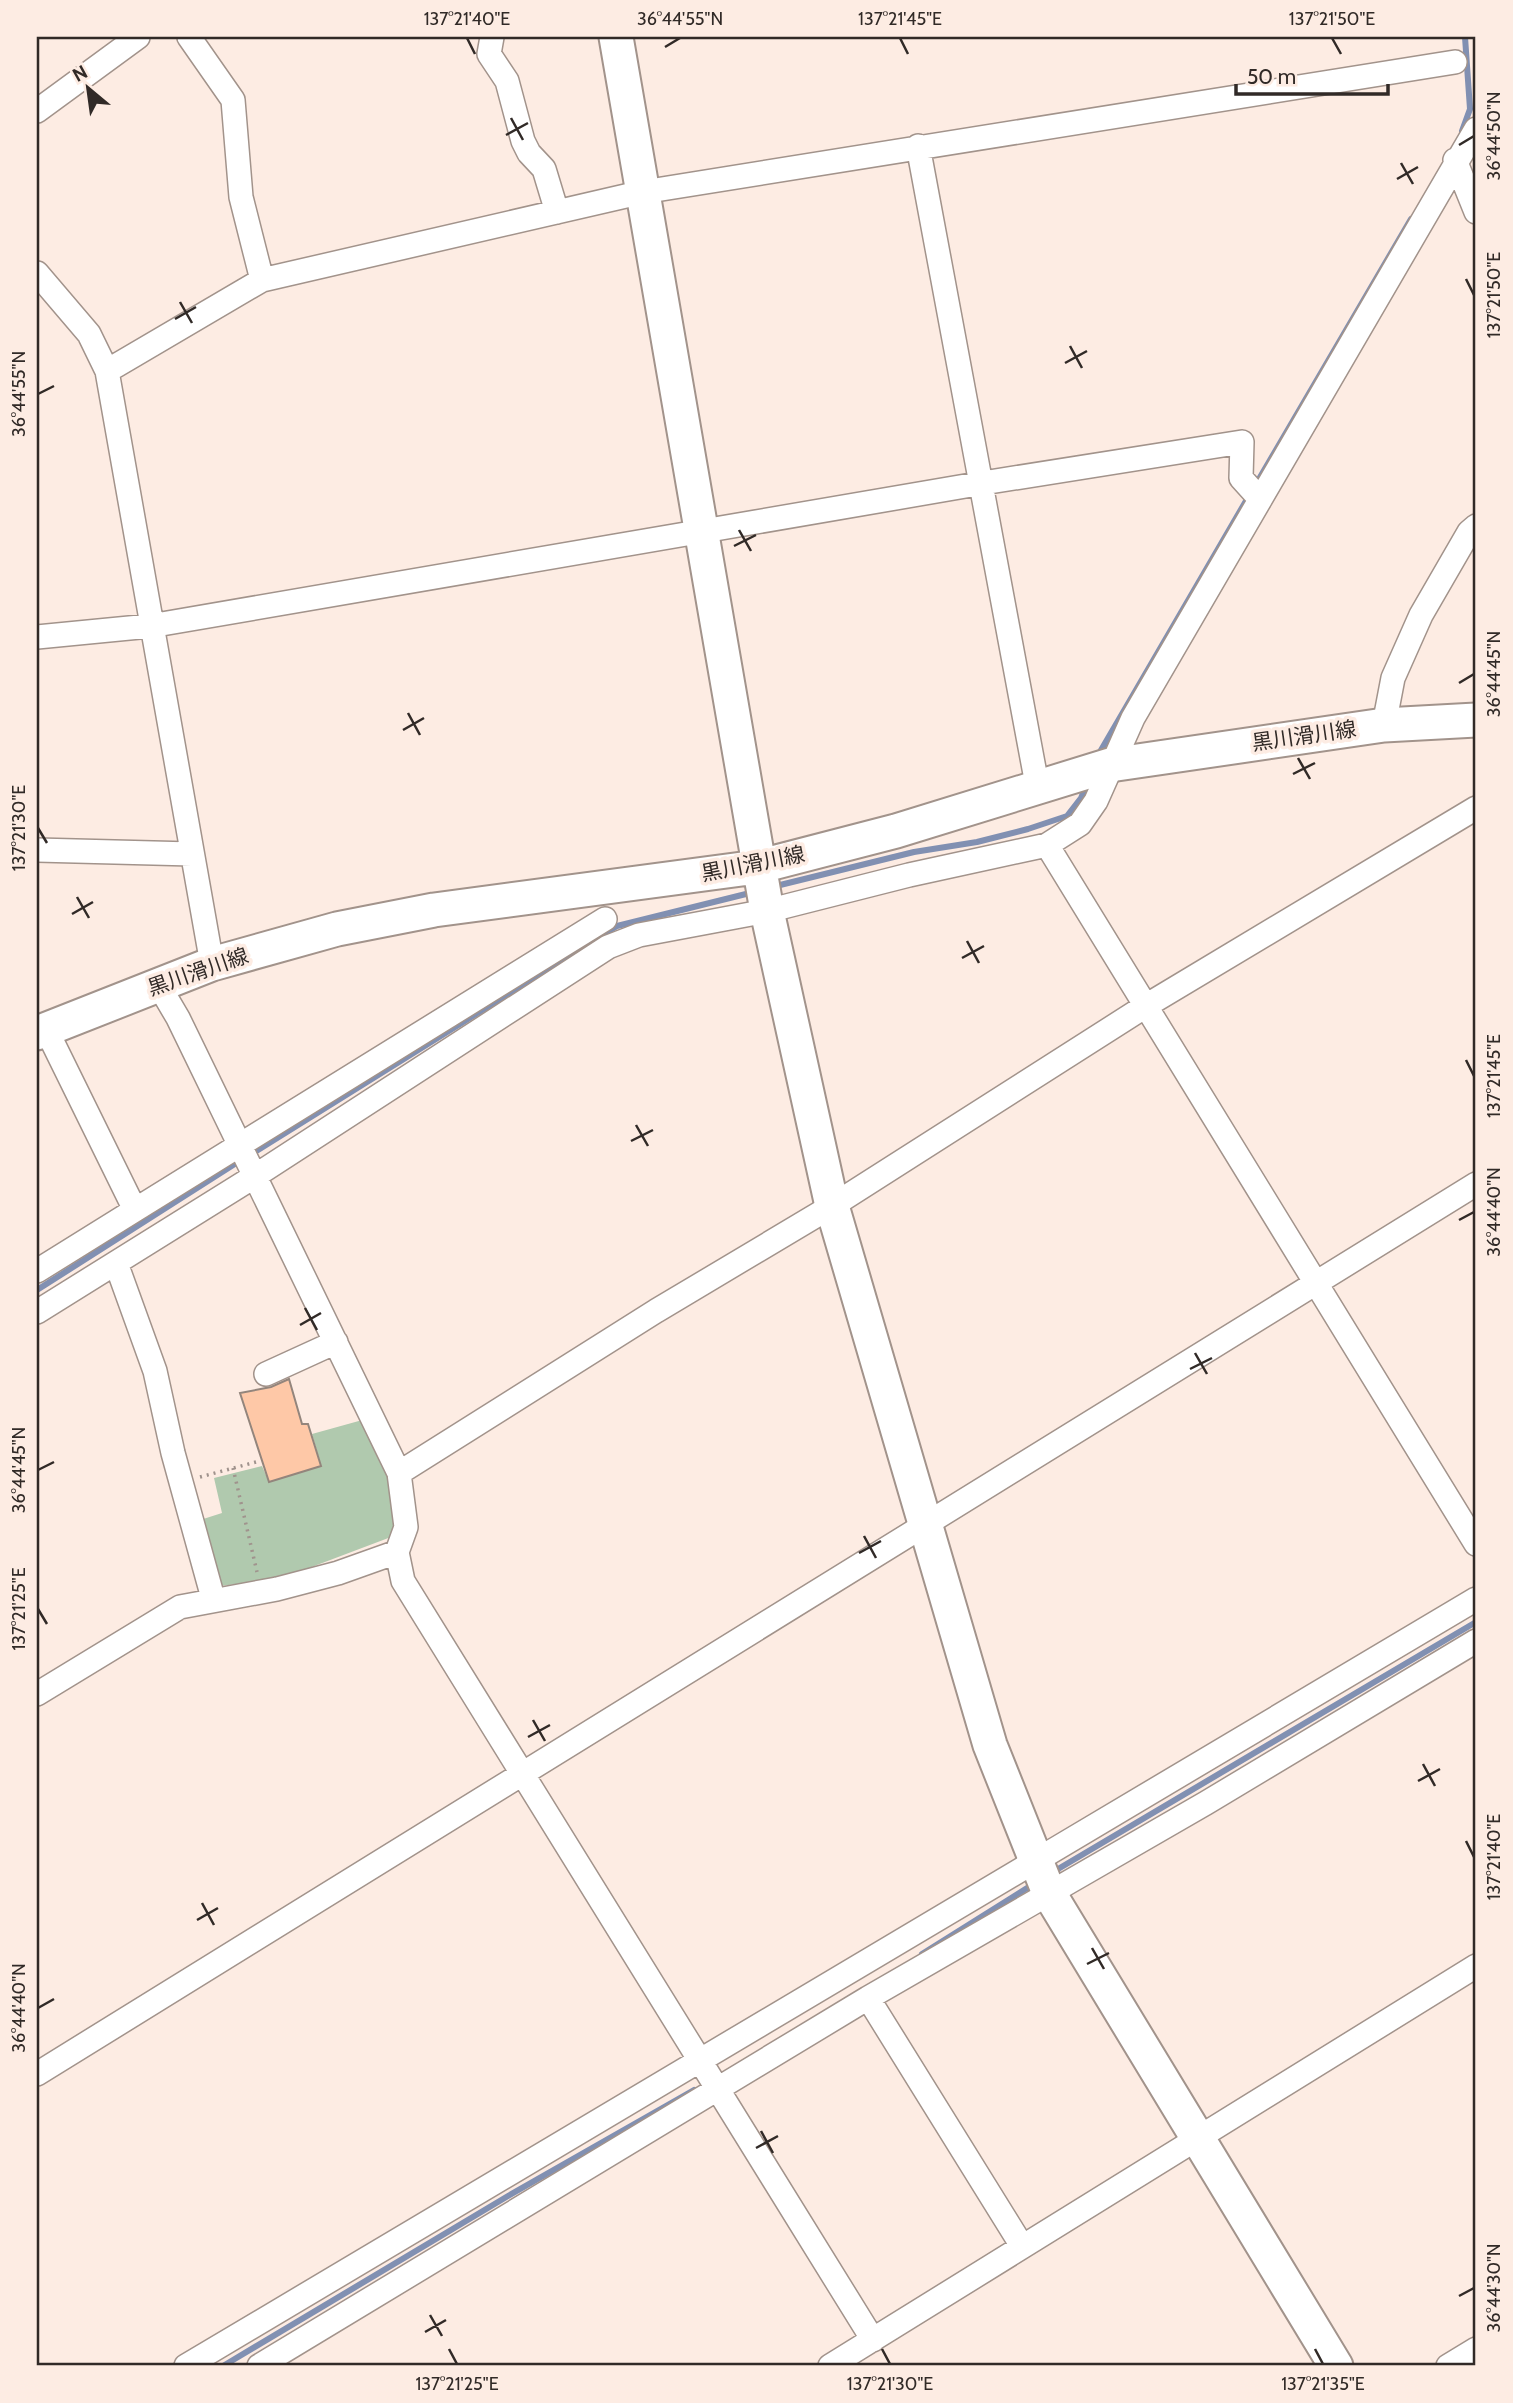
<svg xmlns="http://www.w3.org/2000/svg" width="1513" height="2403" font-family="Cabin,'Noto Sans JP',sans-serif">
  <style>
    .green { fill: #b0c9ae }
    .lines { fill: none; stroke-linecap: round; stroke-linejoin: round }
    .stream { stroke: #8190b2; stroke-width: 6 }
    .building { fill: #fec8a7; stroke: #93857c; stroke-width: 2 }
    .street-casing { stroke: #a2938b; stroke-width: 26 }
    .secondary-casing { stroke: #a2938b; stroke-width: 37 }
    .path { stroke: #a0938d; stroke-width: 3.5; stroke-dasharray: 2 5; stroke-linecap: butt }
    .street { stroke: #fff; stroke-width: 23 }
    .secondary { stroke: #fff; stroke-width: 33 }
    .ticks { fill: none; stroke: #312a27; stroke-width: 2.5 }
    .labels { text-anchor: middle; stroke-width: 7; stroke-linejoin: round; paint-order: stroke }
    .street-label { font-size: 21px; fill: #312a27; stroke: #fdece3 }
    .neatline { fill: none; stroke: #312a27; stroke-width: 2.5 }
    .ticks-label { font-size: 18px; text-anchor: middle; fill: #312a27 }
  </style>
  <rect width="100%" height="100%" fill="#fdece3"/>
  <path class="green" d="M366 1419 389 1474 397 1515 391 1537 280 1579 220 1586 197 1521 222 1513 214 1478 262 1466 269 1482 321 1465 312 1434Z"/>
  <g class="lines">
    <path class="stream" d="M1462 131 1470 109 1465 37
      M1259 479 1411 219
      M1097 757 1250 494
      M772 887 914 852 977 842 1028 829 1067 816 1081 798 1087 783
      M250 1155 617 926 754 892
      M37 1290 241 1160
      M1053 1872 1476 1622
      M922 1954 1035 1883
      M223 2366 508 2196 694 2090"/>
  </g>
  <path class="building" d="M289 1379 302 1424H308L321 1466 269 1482 240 1393 271 1387Z"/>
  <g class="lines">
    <defs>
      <path id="street" d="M189 37 233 100 241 197 262 280
        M492 37 489 54 507 81 523 141 529 153 544 169 557 212
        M37 111 138 37
        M1476 129 1133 718 1096 801 1080 824 1047 845 1476 1544
        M918 146 1038 790
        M1455 160 1476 212
        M37 273 89 334 107 371 212 964
        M107 371 262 280 643 192 1455 62
        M37 637 150 626 983 483 1242 442 1241 478 1260 499
        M1384 725 1393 678 1421 615 1469 532 1476 526
        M37 850 192 854
        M158 984 178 1018 399 1473 406 1527 397 1552 403 1581 873 2340
        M46 1029 135 1210 605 919
        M116 1263 155 1371 173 1453 213 1598
        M37 1271 135 1210
        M37 1312 255 1176 608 947 639 935 767 911 909 875 1047 845
        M266 1374 336 1342
        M399 1473 656 1311 832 1206 1144 1007 1476 808
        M37 1694 180 1607 277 1589 338 1573 397 1552
        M37 2074 1476 1184
        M1022 2246 868 1998 1206 1803 1476 1641
        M186 2366 1476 1599
        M259 2366 868 1998
        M830 2366 1476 1966
        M1448 2366 1476 2349"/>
      <path id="secondary" d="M616 37 767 911 832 1206 990 1745 1049 1893 1336 2366
        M37 1033 212 964 337 929 434 910 757 867 896 831 1110 765 1384 725 1476 720"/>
    </defs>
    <use href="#street" class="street-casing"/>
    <use href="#secondary" class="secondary-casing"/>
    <path class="path" d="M233 1468 257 1572
      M200 1477 256 1462"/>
    <use href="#street" class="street"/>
    <use href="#secondary" class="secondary"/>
  </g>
  <path class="ticks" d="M467 38 475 54M900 38 908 54M1332 38 1341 54M665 47 680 38M511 118 523 140M506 135 528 123M1459 145 1474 136M1401 163 1413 184M1397 179 1418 167M1466 279 1474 295M180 302 192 323M175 319 196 307M1070 346 1082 368M1065 363 1087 351M38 394 54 386M739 530 751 551M734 546 756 535M1459 683 1474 674M408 713 420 735M403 730 424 718M1298 758 1310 779M1293 774 1315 763M38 828 47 843M77 897 89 918M72 914 93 902M967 941 979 963M962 958 984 946M1466 1060 1474 1076M636 1125 648 1146M631 1141 653 1130M1459 1220 1474 1212M305 1308 317 1330M300 1325 321 1313M1195 1353 1207 1374M1190 1369 1212 1358M38 1470 54 1462M864 1536 876 1558M859 1553 881 1541M38 1609 47 1624M533 1720 545 1741M528 1737 550 1725M1423 1764 1435 1786M1418 1781 1440 1769M1466 1841 1474 1857M202 1903 214 1925M197 1920 218 1908M1092 1948 1104 1969M1087 1964 1109 1953M38 2008 54 1999M761 2131 773 2153M756 2148 778 2136M1459 2296 1474 2288M430 2315 442 2336M425 2332 446 2320M449 2349 457 2364M882 2349 890 2364M1315 2349 1323 2364"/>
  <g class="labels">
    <g class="street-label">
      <text transform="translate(1304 736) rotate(-8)" y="7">黒川滑川線</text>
      <text transform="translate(753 864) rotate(-11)" y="7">黒川滑川線</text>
      <text transform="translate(198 972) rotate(-19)" y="7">黒川滑川線</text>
    </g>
  </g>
  <rect width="1513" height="2403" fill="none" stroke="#fdece3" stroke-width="77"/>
  <g transform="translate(88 88) rotate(331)" stroke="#fdece3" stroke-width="5" paint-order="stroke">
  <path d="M0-5L12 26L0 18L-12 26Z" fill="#312a27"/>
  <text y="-10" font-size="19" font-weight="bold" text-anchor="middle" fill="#312a27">N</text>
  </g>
  <path d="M1236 84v10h152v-10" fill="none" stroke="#312a27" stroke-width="3.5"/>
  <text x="1247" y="84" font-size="21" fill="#312a27" stroke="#fdece3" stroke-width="5" paint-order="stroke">50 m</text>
  <rect x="38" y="38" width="1436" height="2326" class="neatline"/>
  <g class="ticks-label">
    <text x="467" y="25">137°21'40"E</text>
    <text x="680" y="25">36°44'55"N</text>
    <text x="900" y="25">137°21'45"E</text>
    <text x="1332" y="25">137°21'50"E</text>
    <text transform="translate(1494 136) rotate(-90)" y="6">36°44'50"N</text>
    <text transform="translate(1494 295) rotate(-90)" y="6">137°21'50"E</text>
    <text transform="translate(19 394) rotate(-90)" y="6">36°44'55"N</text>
    <text transform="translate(1494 674) rotate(-90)" y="6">36°44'45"N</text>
    <text transform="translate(19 828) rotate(-90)" y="6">137°21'30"E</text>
    <text transform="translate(1494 1076) rotate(-90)" y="6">137°21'45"E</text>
    <text transform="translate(1494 1212) rotate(-90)" y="6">36°44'40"N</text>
    <text transform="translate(19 1470) rotate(-90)" y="6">36°44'45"N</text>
    <text transform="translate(19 1609) rotate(-90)" y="6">137°21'25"E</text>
    <text transform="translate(1494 1857) rotate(-90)" y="6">137°21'40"E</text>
    <text transform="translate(19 2008) rotate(-90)" y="6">36°44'40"N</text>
    <text transform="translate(1494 2288) rotate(-90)" y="6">36°44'30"N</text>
    <text x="457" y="2390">137°21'25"E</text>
    <text x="890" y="2390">137°21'30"E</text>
    <text x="1323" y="2390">137°21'35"E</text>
  </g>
</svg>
